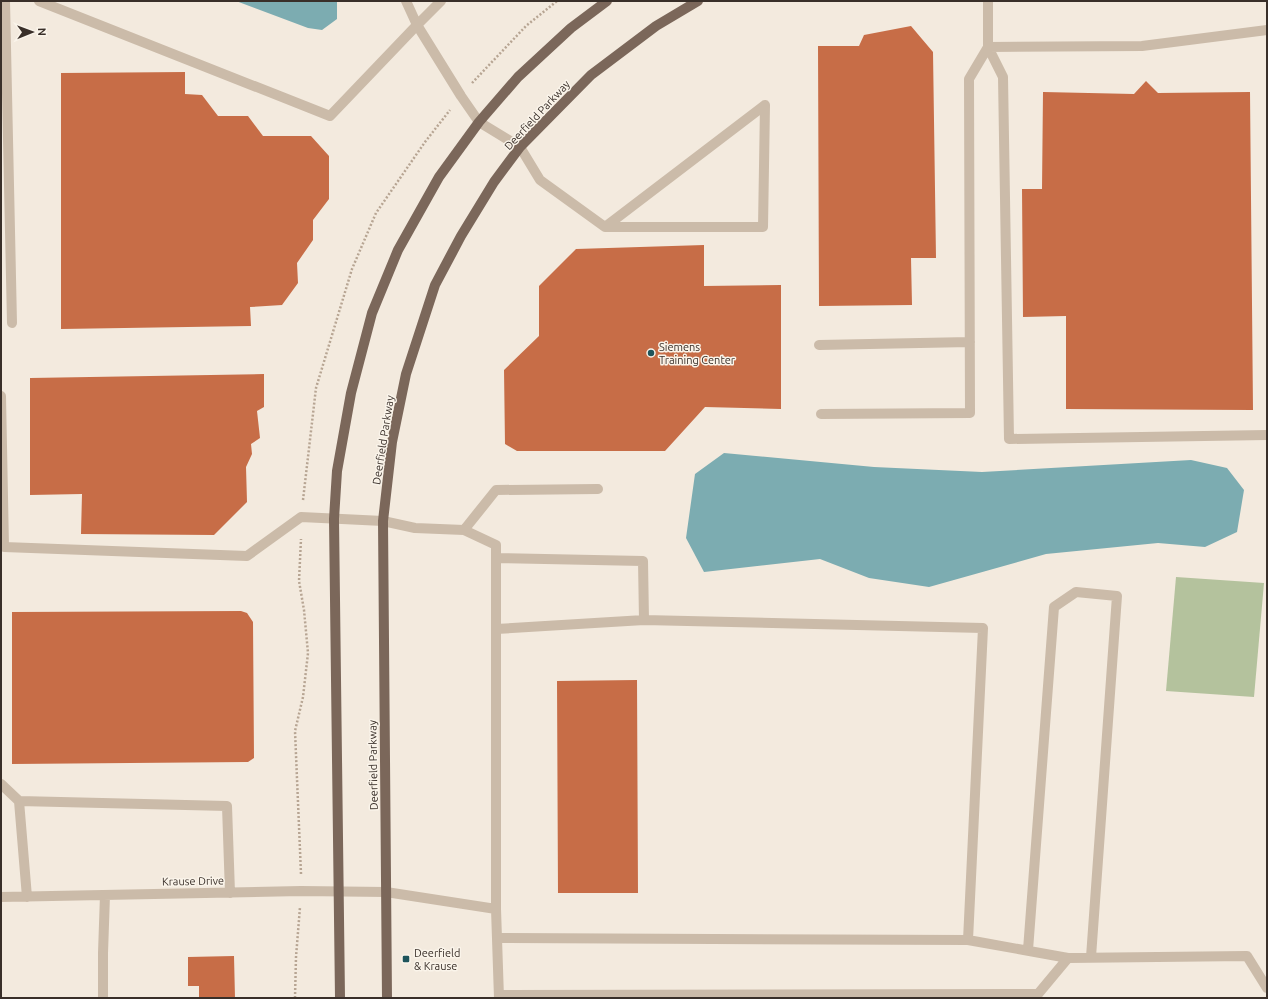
<svg xmlns="http://www.w3.org/2000/svg" width="1268" height="999" font-family="Ubuntu,sans-serif">
  <style>
    .green { fill: #b4c29d }
    .water { fill: #7cacb1 }
    .building { fill: #c76d47 }
    .lines { fill: none; stroke-linecap: round; stroke-linejoin: round }
    .path { stroke: #b7a593; stroke-width: 2.5; stroke-dasharray: 2 2; stroke-linecap: butt }
    .minor { stroke: #cbbba9; stroke-width: 10 }
    .major { stroke: #7b675a; stroke-width: 10 }
    .poi-dot { fill: #1e545b; stroke: #faf4ea; stroke-width: 1.5 }
    .labels { text-anchor: middle; stroke-width: 3; stroke-linejoin: round; paint-order: stroke }
    .street-label { font-size: 11px; fill: #392f29; stroke: #faf4ea }
    .poi-label { font-size: 11px; fill: #392f29; stroke: #faf4ea; text-anchor: start }
  </style>
  <rect width="100%" height="100%" fill="#f3eade"/>
  <path class="green" d="M1176 577 1264 583 1254 697 1166 691Z"/>
  <path class="water" d="M236 1H337V19L322 30 308 28Z
    M724 453 874 467 982 472 1191 460 1227 468 1244 490 1237 532 1205 547 1158 543 1046 554 929 587 869 578 820 559 704 572 686 538 695 474Z"/>
  <path class="building" d="M911 26 933 52 936 258H911L912 305 819 306 818 46H859L864 35Z
    M185 72V94L202 95 218 116H248L263 136H311L329 156V199L313 220V240L297 263 298 283 282 305 250 307 251 326 61 329V73Z
    M1146 81 1158 93 1250 92 1253 410 1066 409V316L1023 317 1022 189H1042L1043 92 1134 94Z
    M704 245V286L781 285V409L705 407 665 451H517L505 444 504 370 539 336V286L576 249Z
    M264 374V407L257 411 260 438 251 444 252 454 246 467 247 502 214 535 81 534 82 494 30 495V378Z
    M241 611 247 613 253 622 254 758 248 762 12 764V612Z
    M637 680 638 893H558L557 681Z
    M234 956 235 998H199V986H188V957Z"/>
  <g class="lines">
    <path class="path" d="M472 83 526 26 557 1
      M303 500 316 388 352 269 376 213 425 142 450 110
      M301 874 295 731 303 697 308 653 304 610 299 581 301 539
      M295 998 296 957 300 907"/>
    <path class="minor" d="M5 1 12 323
      M39 1 330 116 417 25 441 1
      M406 1 417 25 461 96 479 122 520 147 540 180 605 227 765 105 763 227H605
      M988 1V47L1003 77 1009 439 1267 435
      M819 345 970 342
      M1 396 4 547 247 556 301 517 383 521 415 528 464 530 496 545V909
      M821 414 970 413 969 79 988 47 1142 46 1267 30
      M464 530 496 490 598 489
      M496 558 643 561 644 620 496 629
      M1 784 19 801
      M1 897 301 891 386 892 496 909 499 998
      M27 897 19 801 227 806 230 893
      M497 938 968 940 983 628 644 620
      M968 940 1068 958
      M1028 950 1054 607 1076 592 1117 596 1091 957
      M499 995 1038 994 1068 958 1247 956 1267 988
      M103 998V953L105 895"/>
    <path class="major" d="M340 998 334 519 337 471 351 393 372 313 398 250 439 177 479 122 518 77 571 28 607 1
      M387 998 383 521 392 442 406 374 435 285 461 236 494 182 520 147 591 75 656 26 698 1"/>
  </g>
  <g class="poi-dot">
    <circle cx="651" cy="353" r="4"/>
    <rect x="402" y="955" width="8" height="8" rx="2"/>
  </g>
  <g class="labels">
    <g class="street-label">
      <text transform="translate(537 115) rotate(-47)" y="4">Deerfield Parkway</text>
      <text transform="translate(383 440) rotate(-81)" y="4">Deerfield Parkway</text>
      <text transform="translate(373 765) rotate(-91)" y="4">Deerfield Parkway</text>
      <text transform="translate(193 881) rotate(-1)" y="4">Krause Drive</text>
    </g>
    <g class="poi-label">
      <text x="659" y="351">Siemens<tspan x="659" dy="13">Training Center</tspan></text>
      <text x="414" y="957">Deerfield<tspan x="414" dy="13">&amp; Krause</tspan></text>
    </g>
  </g>
  <rect width="1268" height="999" fill="none" stroke="#392f29" stroke-width="4"/>
  <g transform="translate(32 32) rotate(89)" stroke="#faf4ea" stroke-width="3" paint-order="stroke">
  <path d="M0-3L7 15L0 10L-7 15Z" fill="#392f29"/>
  <text y="-6" font-size="11" font-weight="bold" text-anchor="middle" fill="#392f29">N</text>
  </g>
</svg>
